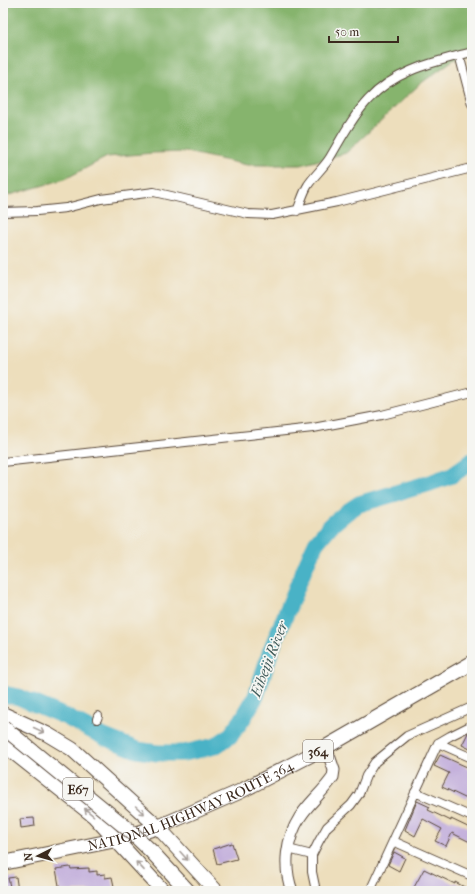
<svg xmlns="http://www.w3.org/2000/svg" width="475" height="894" font-family="'IM FELL French Canon',serif">
  <style>
    .forest { fill: #86b46d; stroke: #606f46 }
    .lines { fill: none; stroke-linecap: round; stroke-linejoin: round }
    .river { stroke: #48b2c6; stroke-width: 17 }
    .building { fill: #c4b1dc }
    .street-casing { stroke: #564536; stroke-width: 10 }
    .secondary-casing { stroke: #564536; stroke-width: 13 }
    .highway-casing { stroke: #564536; stroke-width: 16 }
    .street { stroke: #fff; stroke-width: 8 }
    .secondary { stroke: #fff; stroke-width: 11 }
    .highway { stroke: #fff; stroke-width: 14 }
    .highway-bridge-casing { stroke: #564536; stroke-width: 16; stroke-linecap: butt }
    .highway-bridge { stroke: #fff; stroke-width: 14 }
    .oneway { stroke: #a79f9a }
    .labels { text-anchor: middle; stroke-width: 3.5; stroke-linejoin: round; paint-order: stroke }
    .shield { fill: #f6f6f2; stroke: #73675e; stroke-width: 1 }
    .shield-label { font-size: 13px; font-weight: bold; fill: #3b2a1e }
    .street-label { font-size: 14px; fill: #3b2a1e; stroke: #f6f6f2 }
    .water-label { font-size: 15px; font-style: italic; fill: #405a59; stroke: #f6f6f2 }
  </style>
  <rect width="100%" height="100%" fill="#f6f6f2"/>
  <filter id="ink" filterUnits="userSpaceOnUse"><feTurbulence type="fractalNoise" baseFrequency=".025" numOctaves="2"/><feDisplacementMap in="SourceGraphic" scale="8" xChannelSelector="R" yChannelSelector="G"/><feConvolveMatrix kernelMatrix="1 2 1 2 8 2 1 2 1" color-interpolation-filters="sRGB"/></filter>
  <filter id="wash" filterUnits="userSpaceOnUse"><feTurbulence type="fractalNoise" baseFrequency=".012" numOctaves="4" result="noise"/><feDisplacementMap in="SourceGraphic" scale="16" xChannelSelector="R" yChannelSelector="G"/><feGaussianBlur stdDeviation="0.9" result="paint"/><feColorMatrix in="noise" values="0 0 0 0 0 0 0 0 0 0 0 0 0 0 0 0 0 1.4 0 .05"/><feComposite in="paint" operator="in"/></filter>
  <g filter="url(#wash)">
    <rect width="100%" height="100%" fill="#eddebc"/>
    <path class="forest" d="M3 3H472V54L453 60 420 84 346 153 301 165H247L186 152 153 153 107 157 65 179 3 197Z"/>
    <g class="lines">
      <path class="river" d="M3 694 19 697 66 717 104 737 137 750 157 753H184L215 746 230 736 242 720 256 696 271 650 308 560 316 543 330 526 347 512 359 504 430 483 452 475 472 461"/>
    </g>
    <g id="blocks">
      <path class="building" d="M472 731V750L462 745 468 733Z
        M440 755 467 767 466 768 472 771V789L467 799 442 787 449 773 434 766Z
        M417 801 430 807 428 810 445 818 451 821V819L472 829V843L452 833 446 846 435 841 442 829 423 819 415 836 405 830Z
        M34 818 35 826 21 828 20 819Z
        M232 843 237 859 217 864 213 849Z
        M394 852 405 858 399 871 388 865Z
        M70 867 71 869 89 868V872L97 871V875L105 874V878L112 877 115 891H60L56 869Z
        M424 869 455 884V882L472 891H412Z
        M16 877 18 891H11L8 878Z"/>
    </g>
  </g>
  <g filter="url(#ink)">
    <use href="#blocks" fill-opacity="0" stroke="#564536" stroke-width="1"/>
    <g class="lines">
      <defs>
        <path id="street" d="M461 62 472 104
          M297 211C301 202 303 193 308 185 314 176 323 168 329 159 341 139 352 117 368 100 395 70 435 62 472 52
          M3 212 37 211 66 208 101 199 154 192 248 214 272 215 337 202 472 168
          M3 462 313 428 382 415 472 392
          M97 719 98 716
          M438 743 450 736 472 725
          M415 792 472 817
          M393 841 472 876
          M288 849 312 855
          M316 891 312 872V855L319 841 327 827 351 805 359 794 366 776 375 762 407 736 472 707
          M370 891 438 743 472 758"/>
        <path id="secondary" d="M292 891C283 867 286 839 300 817 309 803 323 792 333 777L334 770 326 747"/>
        <g id="highway">
          <path d="M3 714 47 734 72 749 158 827 216 891"/>
          <path d="M3 744 94 816 163 891"/>
          <path d="M152 852 188 891"/>
          <path id="s1" d="M3 863 116 840 158 827 200 809 239 792 326 747 472 663"/>
        </g>
      </defs>
      <use href="#street" class="street-casing"/>
      <use href="#secondary" class="secondary-casing"/>
      <use href="#highway" class="highway-casing"/>
      <use href="#street" class="street"/>
      <use href="#secondary" class="secondary"/>
      <use href="#highway" class="highway"/>
      <defs>
        <path id="highway-bridge" d="M3 727 129 830 152 852"/>
      </defs>
      <use href="#highway-bridge" class="highway-bridge-casing"/>
      <use href="#highway-bridge" class="highway-bridge"/>
    </g>
    <defs><path id="oneway-shaft" d="M-6 0H5M1.5-3L5.5 0L1.5 3" fill="none" stroke-width="1.6" stroke-linecap="round" stroke-linejoin="round"/></defs>
    <g class="oneway">
      <use href="#oneway-shaft" transform="translate(39 730) rotate(25)"/>
      <use href="#oneway-shaft" transform="translate(140 810) rotate(42)"/>
      <use href="#oneway-shaft" transform="translate(89 812) rotate(-141)"/>
      <use href="#oneway-shaft" transform="translate(184 856) rotate(48)"/>
      <use href="#oneway-shaft" transform="translate(140 866) rotate(-133)"/>
    </g>
  </g>
  <g class="labels">
    <g class="shield">
      <rect x="303" y="740" width="30" height="22" rx="3"/>
      <rect x="63" y="778" width="30" height="22" rx="3"/>
    </g>
    <g class="shield-label">
      <text x="318" y="756">364</text>
      <text x="78" y="794">E67</text>
    </g>
    <g class="street-label">
      <text dy="5" stroke="none"><textPath href="#s1" startOffset="197">NATIONAL HIGHWAY ROUTE 364</textPath></text>
    </g>
    <g class="water-label">
      <text transform="translate(269 659) rotate(-69)" y="5">Eiheiji River</text>
    </g>
  </g>
  <rect width="475" height="894" fill="none" stroke="#f6f6f2" stroke-width="16"/>
  <g transform="translate(38 856) rotate(264)" stroke="#f6f6f2" stroke-width="3" paint-order="stroke">
  <path d="M0-3L7 15L0 10L-7 15Z" fill="#3b2a1e"/>
  <text y="-6" font-size="11" font-weight="bold" text-anchor="middle" fill="#3b2a1e">N</text>
  </g>
  <path d="M329 36v6h69v-6" fill="none" stroke="#3b2a1e" stroke-width="2"/>
  <text x="335" y="36" font-size="12" fill="#3b2a1e" stroke="#f6f6f2" stroke-width="3" paint-order="stroke">50 m</text>
</svg>
